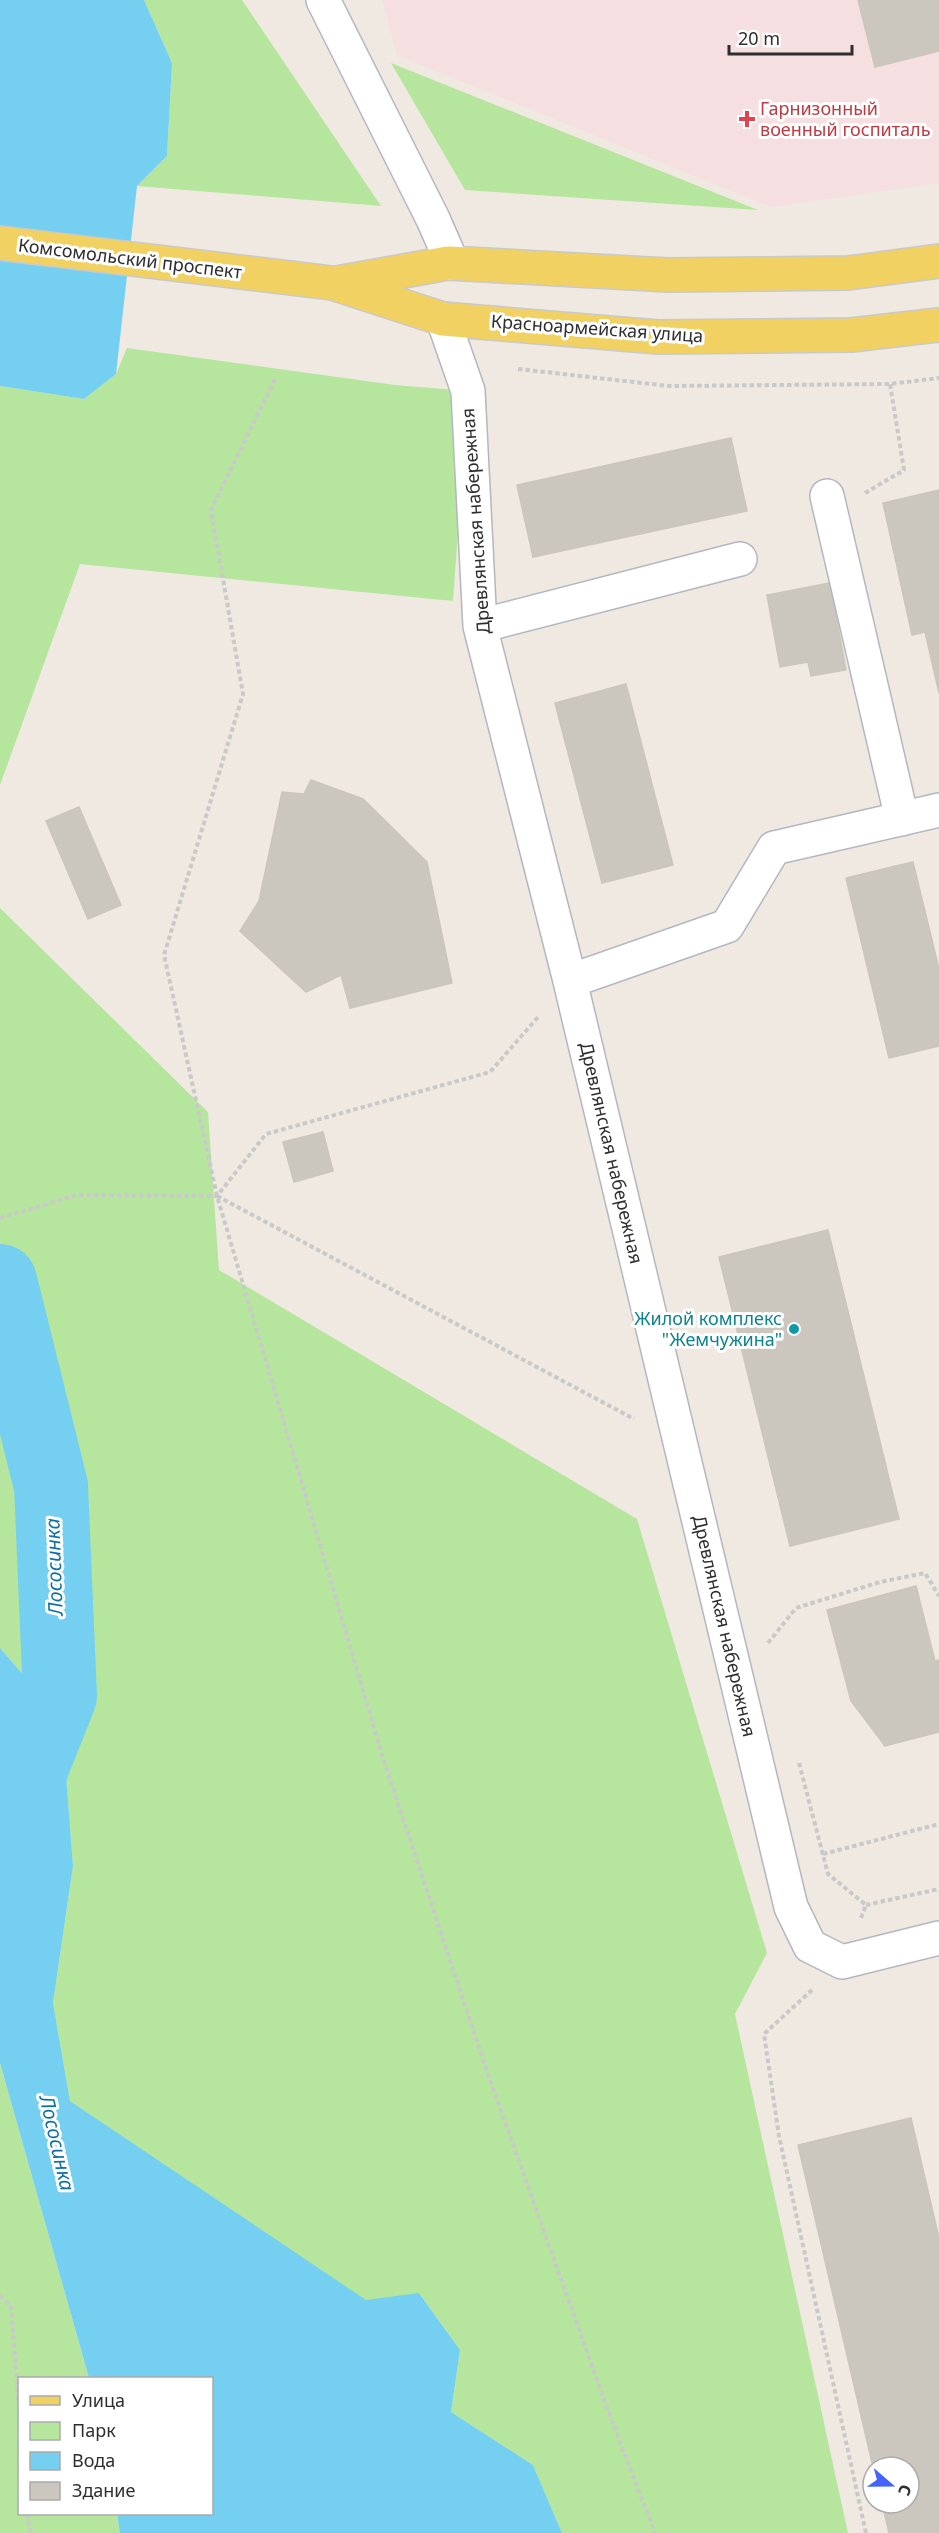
<svg xmlns="http://www.w3.org/2000/svg" width="939" height="2533" font-family="'Noto Sans',sans-serif">
  <style>
    .medical { fill: #f5dfe0 }
    .green { fill: #b6e59e }
    .water { fill: #75cff0 }
    .lines { fill: none; stroke-linecap: round; stroke-linejoin: round }
    .river { stroke: #75cff0; stroke-width: 74 }
    .building { fill: #cbc7bf; stroke: #cbc5ba; stroke-width: 1.5 }
    .minor-casing { stroke: #b4b7c1; stroke-width: 36 }
    .major-casing { stroke: #c9c9c9; stroke-width: 36 }
    .path { stroke: #c9c9c9; stroke-width: 4; stroke-dasharray: 4.5 3; stroke-linecap: butt }
    .minor { stroke: #fff; stroke-width: 33 }
    .major { stroke: #f2d163; stroke-width: 33 }
    .health-dot { fill: #e0444e; stroke: #fff; stroke-width: 2 }
    .culture-dot { fill: #0f9aa8; stroke: #fff; stroke-width: 2 }
    .labels { text-anchor: middle; stroke-width: 6; stroke-linejoin: round; paint-order: stroke }
    .health-label { font-size: 18px; fill: #be3a42; stroke: #fff; text-anchor: start }
    .street-label { font-size: 18px; fill: #2e2e2e; stroke: #fff }
    .culture-label { font-size: 18px; fill: #0d838f; stroke: #fff; text-anchor: end }
    .water-label { font-size: 20px; font-style: italic; fill: #0d6fa3; stroke: #fff }
  </style>
  <rect width="100%" height="100%" fill="#efe9e1"/>
  <path class="medical" d="M382 0H939V183L771 207 397 55Z"/>
  <path class="green" d="M144 0H242L381 206 137 186 167 156 172 63Z
    M391 63 758 210 465 190Z
    M127 348 395 385 468 391 453 601 80 564 0 785V386L84 399 116 374Z
    M0 908 208 1112 219 1270 637 1519 767 1953 735 2014 848 2533H562L533 2465 451 2412 460 2350 420 2294 366 2301 70 2101 53 2003 73 1866 60 1696 40 1694 0 1648Z
    M0 2063 89 2378H20V2514H117L120 2533H0Z"/>
  <path class="water" d="M0 0H144L172 63 167 156 137 186 116 374 84 399 0 386Z
    M0 1648 40 1694 60 1696 73 1866 53 2003 70 2101 366 2300 419 2293 460 2350 451 2412 533 2465 562 2533H120L117 2514H212V2378H89L0 2063Z"/>
  <g class="lines">
    <path class="river" d="M0 1281 51 1486 60 1696 0 1847"/>
  </g>
  <path class="building" d="M858 0H939V51L875 67Z
    M731 438 747 511 533 557 517 485Z
    M939 490V693L925 632 912 635 883 503Z
    M830 583 846 670 811 676 808 662 780 667 767 595Z
    M626 684 673 865 602 883 555 703Z
    M311 780 363 799 427 862 452 983 350 1008 341 975 306 992 240 931 259 901 282 792 304 794Z
    M79 807 121 905 88 919 46 821Z
    M913 862 939 969V1046L889 1058 846 878Z
    M323 1132 333 1171 294 1182 283 1142Z
    M828 1230 899 1519 790 1546 719 1257Z
    M916 1586 935 1661 939 1660V1732L885 1746 851 1701 827 1610Z
    M911 2118 939 2238V2533H889L882 2503H909V2467H873L798 2145Z"/>
  <g class="lines">
    <defs>
      <path id="minor" d="M323 0 433 219 447 251 448 263
        M443 319 468 391 480 626 570 981 791 1907 810 1946 842 1962 939 1938
        M827 496 902 819
        M480 626 740 559
        M570 981 727 926 774 848 939 810"/>
      <path id="major" d="M0 243 332 283 443 319 658 337 851 335 939 325
        M337 283 448 263 668 275 848 273 939 261"/>
    </defs>
    <use href="#minor" class="minor-casing"/>
    <use href="#major" class="major-casing"/>
    <path class="path" d="M518 369 669 386 890 384 939 378
      M275 379 211 510 243 694 164 955 217 1196 383 1758 484 2063 607 2408 655 2533
      M865 493 904 470 890 384
      M217 1196 634 1419
      M0 1218 77 1195 217 1196 266 1134 490 1072 539 1016
      M768 1643 796 1608 880 1582 925 1573 939 1596
      M799 1763 828 1874 866 1905
      M823 1854 939 1824
      M866 1905 939 1889
      M861 1918 866 1905
      M812 1990 764 2034 779 2136 866 2533
      M0 2295 11 2307 20 2421
      M27 2514 31 2533"/>
    <use href="#minor" class="minor"/>
    <use href="#major" class="major"/>
  </g>
  <path class="health-dot" d="M744 110h6v6h6v6h-6v6h-6v-6h-6v-6h6z"/>
  <circle class="culture-dot" cx="794" cy="1329" r="6"/>
  <g class="labels">
    <g class="health-label">
      <text x="760" y="115">Гарнизонный<tspan x="760" dy="21">военный госпиталь</tspan></text>
    </g>
    <g class="street-label">
      <text transform="translate(130 259) rotate(7)" y="6">Комсомольский проспект</text>
      <text transform="translate(597 329) rotate(4)" y="6">Красноармейская улица</text>
      <text transform="translate(476 521) rotate(-94)" y="6">Древлянская набережная</text>
      <text transform="translate(611 1153) rotate(77)" y="6">Древлянская набережная</text>
      <text transform="translate(724 1626) rotate(77)" y="6">Древлянская набережная</text>
    </g>
    <g class="culture-label">
      <text x="782" y="1325">Жилой комплекс<tspan x="782" dy="21">"Жемчужина"</tspan></text>
    </g>
    <g class="water-label">
      <text transform="translate(54 1567) rotate(-92)" y="7">Лососинка</text>
      <text transform="translate(57 2143) rotate(77)" y="7">Лососинка</text>
    </g>
  </g>
  <rect x="18" y="2377" width="195" height="138" fill="#ffffff" stroke="#ababab" stroke-width="1.5"/>
  <rect x="30" y="2396" width="30" height="9" fill="#f2d163" stroke="#ababab" stroke-width="1.5"/>
  <text x="72" y="2407" font-size="18" fill="#2e2e2e">Улица</text>
  <rect x="30" y="2422" width="30" height="18" fill="#b6e59e" stroke="#ababab" stroke-width="1.5"/>
  <text x="72" y="2437" font-size="18" fill="#2e2e2e">Парк</text>
  <rect x="30" y="2452" width="30" height="18" fill="#75cff0" stroke="#ababab" stroke-width="1.5"/>
  <text x="72" y="2467" font-size="18" fill="#2e2e2e">Вода</text>
  <rect x="30" y="2482" width="30" height="18" fill="#cbc7bf" stroke="#ababab" stroke-width="1.5"/>
  <text x="72" y="2497" font-size="18" fill="#2e2e2e">Здание</text>
  <g transform="translate(891 2485) rotate(110)"><circle r="28" fill="#ffffff" stroke="#ababab" stroke-width="1.5"/>
  <path d="M0-4.5L10 22L0 15L-10 22Z" fill="#4264fb"/>
  <text y="-9" font-size="16" font-weight="bold" text-anchor="middle" fill="#2e2e2e">С</text>
  </g>
  <path d="M729 45v9h123v-9" fill="none" stroke="#2e2e2e" stroke-width="3"/>
  <text x="738" y="45" font-size="18" fill="#2e2e2e" stroke="#ffffff" stroke-width="4.5" paint-order="stroke">20 m</text>
</svg>
